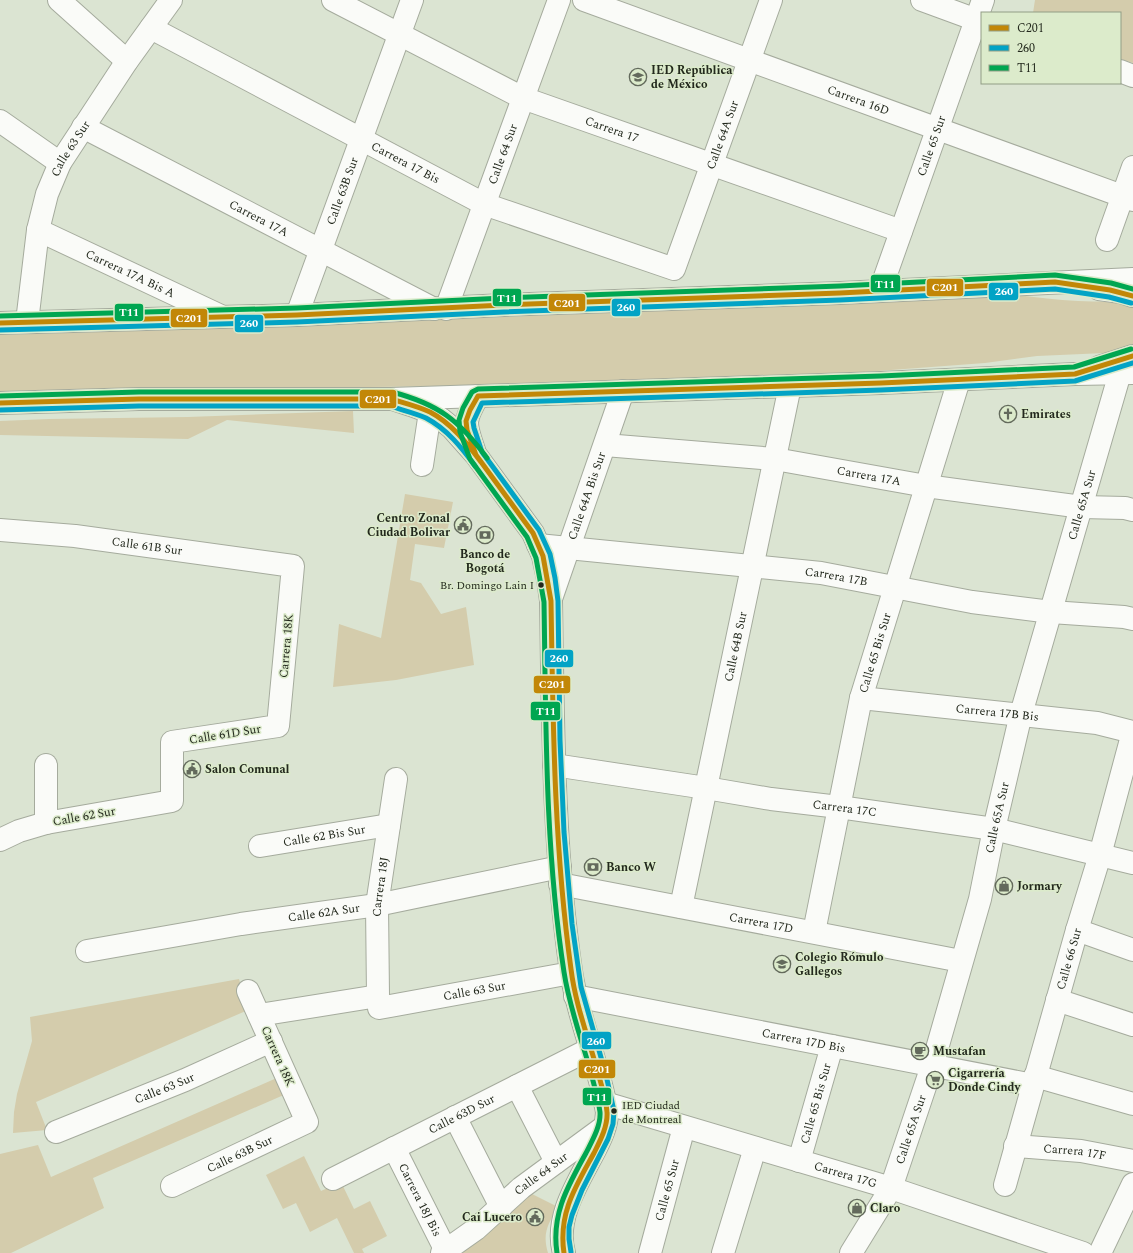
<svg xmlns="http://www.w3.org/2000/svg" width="1133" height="1253" font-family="Spectral,serif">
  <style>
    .green { fill: #d4ccac }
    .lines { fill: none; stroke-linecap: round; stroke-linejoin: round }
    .minor-casing { stroke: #a5ab9d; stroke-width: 24 }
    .highway-casing { stroke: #a5ab9d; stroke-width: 24 }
    .minor { stroke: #fafbf8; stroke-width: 22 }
    .highway { stroke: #fafbf8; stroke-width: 22 }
    .bus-1-casing { stroke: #dcebcb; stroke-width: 8 }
    .bus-2-casing { stroke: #dcebcb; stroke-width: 8 }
    .bus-3-casing { stroke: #dcebcb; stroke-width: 8 }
    .bus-1 { stroke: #c28707; stroke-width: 5 }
    .bus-2 { stroke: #02a3c5; stroke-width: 5 }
    .bus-3 { stroke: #00a651; stroke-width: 5 }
    .bus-dot { fill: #23291d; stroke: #dcebcb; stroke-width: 1.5 }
    .labels { text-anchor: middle; stroke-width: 3; stroke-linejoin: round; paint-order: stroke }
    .bus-label { font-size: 11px; fill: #23291d; stroke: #dcebcb; text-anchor: end }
    .poi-label { font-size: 12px; font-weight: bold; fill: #23291d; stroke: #dcebcb; text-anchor: start }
    .street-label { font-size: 12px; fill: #23291d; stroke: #dcebcb }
    .line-badge { stroke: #dcebcb; stroke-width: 1.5 }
    .badge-label { font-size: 11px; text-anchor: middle; font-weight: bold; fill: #fff }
  </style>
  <rect width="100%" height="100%" fill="#dbe4d2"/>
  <path class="green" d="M1035 0H1133V63L1120 59V13H1033Z
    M1010 294C1033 297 1055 300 1078 301 1097 302 1115 300 1133 308V348L1122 351 1105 353 1037 356 985 363 864 372 462 386 0 391V335L227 328 727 308 959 295Z
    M353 411 354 433 227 420 188 439 0 435V421L49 419 188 417Z
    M405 494 453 502 444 548 415 544 410 580 421 583 441 614 466 607 474 665 396 680 333 687 339 624 381 638Z
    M239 979 248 1010 36 1102 47 1130 13 1133 14 1112 17 1094 32 1041 30 1017Z
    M279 1077 286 1094 93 1178 104 1208 11 1253H0V1154L38 1145 51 1177Z
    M304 1156 321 1191 341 1182 354 1209 370 1201 387 1236 362 1249 364 1253H354L337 1218 310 1232 296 1203 283 1209 266 1175Z
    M530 1193 558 1207C548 1224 542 1233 548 1253H458Z"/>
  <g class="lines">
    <defs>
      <g id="minor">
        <path d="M59 0 127 61"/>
        <path id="s1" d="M333 0 523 98 901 231"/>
        <path id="s2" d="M584 0 1133 200"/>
        <path d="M922 0 982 22"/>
        <path id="s3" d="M151 28 484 204 674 269 771 0"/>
        <path d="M1120 71 1133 76"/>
        <path d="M0 121 60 163"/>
        <path id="s4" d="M83 127 434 309"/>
        <path id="s5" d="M38 230 223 317"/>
        <path d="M1107 240 1133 167"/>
        <path id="s6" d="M880 291 983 0"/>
        <path id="s7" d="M446 309 559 0"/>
        <path id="s8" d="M297 315 412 0"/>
        <path id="s9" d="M27 322 38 230 47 194 60 163 127 61 171 0"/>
        <path d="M393 399 411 405 430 412 441 419 452 428 476 455 533 533 543 556 548 579 551 601C553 724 553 849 571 971 578 1019 599 1064 607 1112 607 1126 601 1138 595 1150 579 1181 554 1217 564 1253"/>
        <path id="s10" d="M605 445 775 459 926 486 1082 507 1125 508 1133 510"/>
        <path d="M474 450C465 423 463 422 478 396"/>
        <path d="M422 465 430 412"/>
        <path id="s11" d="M0 530 75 536 293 566 278 726 172 742V801L46 823 19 831 0 840"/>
        <path id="s12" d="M538 545 821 573 972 602 1051 612 1124 617 1133 619"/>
        <path id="s13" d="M552 596 623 391"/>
        <path id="s14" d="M861 698 1097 723 1133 732"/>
        <path id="s15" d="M554 765 706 788 771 799 839 807 994 829 1133 863"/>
        <path d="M46 823V765"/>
        <path id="s16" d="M260 846 389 825"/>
        <path id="s17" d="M560 884 961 961"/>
        <path id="s18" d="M681 907 790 386"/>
        <path d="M1077 930 1133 950"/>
        <path id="s19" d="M814 932 861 698 959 380"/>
        <path id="s20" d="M87 951 241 924 377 905 560 867"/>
        <path id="s21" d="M575 996 1033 1085"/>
        <path d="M1057 1000 1133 1025"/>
        <path id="s22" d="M379 1008 571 973"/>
        <path id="s23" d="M259 1015 378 996 377 905 396 779"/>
        <path d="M1035 1076 1133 1104"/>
        <path d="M517 1086 556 1162"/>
        <path id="s24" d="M605 1103 891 1188 1083 1253"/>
        <path d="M455 1117 501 1207"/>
        <path id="s25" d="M56 1132 185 1080 271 1041"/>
        <path id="s26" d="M1015 1146 1081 1151 1133 1161"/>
        <path id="s27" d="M394 1148 446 1251"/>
        <path id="s28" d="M799 1161 832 1046"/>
        <path id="s29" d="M333 1179 590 1049"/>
        <path id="s30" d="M1005 1185 1077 930 1100 855 1133 732"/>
        <path id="s31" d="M172 1186 307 1122 248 991"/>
        <path id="s32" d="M442 1253 476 1229 521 1188 604 1127"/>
        <path id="s33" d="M650 1253 684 1127"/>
        <path d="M723 1253 755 1148"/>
        <path id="s34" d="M851 1253 891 1188 932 1066 980 899 994 829 1021 714 1120 373"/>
        <path d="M1100 1253 1133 1184"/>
      </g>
      <path id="highway" d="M1099 289 1121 292 1133 296
        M0 323 297 315 504 305 840 293 1133 279
        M1099 367 1133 356
        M0 403 139 399H391L881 383 1075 374 1133 373"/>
    </defs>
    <use href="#minor" class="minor-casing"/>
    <use href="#highway" class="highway-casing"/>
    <use href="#minor" class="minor"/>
    <use href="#highway" class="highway"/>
    <defs>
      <path id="bus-1" d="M0 323 297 315 504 305 840 293 1055 282 1110 290 1133 296
        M0 403 139 399H391C404 403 417 406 430 412 451 423 467 443 481 462
        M564 1253C558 1213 576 1186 594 1153 600 1141 608 1126 607 1112 606 1097 600 1081 596 1066 587 1034 575 1002 571 969 554 847 553 724 551 601L543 556 533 533 476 455 467 430 466 421 470 410 478 396 881 383 1075 374 1133 356"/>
      <path id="bus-2" d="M0 330 297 322 504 312 840 300 1055 289 1109 297 1131 303
        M0 410 139 406H390C402 410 415 413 426 418 447 429 462 448 475 466
        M571 1252 569 1239V1227L572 1215 582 1190 608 1139 613 1124 614 1111 606 1075 581 987 572 924 564 832 560 740 558 601 555 578 550 554 539 530 482 452 474 428 473 422 482 403 881 390 1075 381 1133 363"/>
      <path id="bus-3" d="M0 316 297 308 504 298 840 286 1055 275 1111 283 1133 289
        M0 396 139 392H392C438 404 459 420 487 458
        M557 1253C551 1214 568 1186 586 1153 592 1141 601 1126 600 1112 598 1097 593 1081 589 1066 580 1035 569 1005 564 972 545 850 546 725 544 602L536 558 527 537 470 459 460 432 459 420 463 408 472 392 478 389 881 376 1074 367 1131 349"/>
    </defs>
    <use href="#bus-1" class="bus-1-casing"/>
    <use href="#bus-2" class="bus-2-casing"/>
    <use href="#bus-3" class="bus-3-casing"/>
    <use href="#bus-1" class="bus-1"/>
    <use href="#bus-2" class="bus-2"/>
    <use href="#bus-3" class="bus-3"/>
  </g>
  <defs>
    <symbol id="school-ring" viewBox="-11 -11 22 22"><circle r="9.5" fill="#dcebcb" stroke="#636a5c" stroke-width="1.5"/><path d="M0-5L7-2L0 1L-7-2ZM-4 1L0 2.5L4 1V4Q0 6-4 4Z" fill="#636a5c"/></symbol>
    <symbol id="church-ring" viewBox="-11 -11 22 22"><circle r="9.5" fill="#dcebcb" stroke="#636a5c" stroke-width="1.5"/><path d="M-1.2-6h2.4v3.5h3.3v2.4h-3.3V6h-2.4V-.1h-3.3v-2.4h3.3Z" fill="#636a5c"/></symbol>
    <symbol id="civic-ring" viewBox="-11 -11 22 22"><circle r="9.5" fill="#dcebcb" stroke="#636a5c" stroke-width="1.5"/><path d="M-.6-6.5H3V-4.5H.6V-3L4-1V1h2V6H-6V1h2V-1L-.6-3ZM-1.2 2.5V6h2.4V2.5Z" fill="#636a5c"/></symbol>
    <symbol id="bank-ring" viewBox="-11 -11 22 22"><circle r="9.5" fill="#dcebcb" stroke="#636a5c" stroke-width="1.5"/><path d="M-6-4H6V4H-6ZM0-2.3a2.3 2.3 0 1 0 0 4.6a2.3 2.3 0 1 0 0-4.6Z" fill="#636a5c"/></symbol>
    <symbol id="shop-ring" viewBox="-11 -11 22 22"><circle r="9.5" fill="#dcebcb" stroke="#636a5c" stroke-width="1.5"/><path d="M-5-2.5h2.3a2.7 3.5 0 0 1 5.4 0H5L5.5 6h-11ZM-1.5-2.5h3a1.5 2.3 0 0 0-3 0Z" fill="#636a5c"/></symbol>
    <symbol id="cafe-ring" viewBox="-11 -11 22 22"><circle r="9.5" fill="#dcebcb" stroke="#636a5c" stroke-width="1.5"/><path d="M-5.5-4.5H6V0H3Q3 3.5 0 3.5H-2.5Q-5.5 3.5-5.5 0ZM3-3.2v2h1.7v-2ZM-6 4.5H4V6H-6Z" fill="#636a5c"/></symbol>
    <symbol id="supermarket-ring" viewBox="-11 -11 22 22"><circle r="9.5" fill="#dcebcb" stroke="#636a5c" stroke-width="1.5"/><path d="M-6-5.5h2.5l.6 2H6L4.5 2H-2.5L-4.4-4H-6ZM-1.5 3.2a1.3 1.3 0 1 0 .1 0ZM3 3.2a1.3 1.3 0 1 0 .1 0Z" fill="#636a5c"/></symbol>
  </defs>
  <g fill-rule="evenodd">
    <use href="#school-ring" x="628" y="67" width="20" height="20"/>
    <use href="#church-ring" x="998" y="404" width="20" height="20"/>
    <use href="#civic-ring" x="453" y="515" width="20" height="20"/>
    <use href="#bank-ring" x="475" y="525" width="20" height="20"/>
    <use href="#civic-ring" x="182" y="759" width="20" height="20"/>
    <use href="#bank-ring" x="583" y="857" width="20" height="20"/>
    <use href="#shop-ring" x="994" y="876" width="20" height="20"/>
    <use href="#school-ring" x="772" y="954" width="20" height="20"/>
    <use href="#cafe-ring" x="910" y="1041" width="20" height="20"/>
    <use href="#supermarket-ring" x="925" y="1070" width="20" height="20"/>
    <use href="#shop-ring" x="847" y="1198" width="20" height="20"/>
    <use href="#civic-ring" x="525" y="1207" width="20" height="20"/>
  </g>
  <g class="bus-dot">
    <circle cx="541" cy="585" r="3.5"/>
    <circle cx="614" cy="1111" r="3.5"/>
  </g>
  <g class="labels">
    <g class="bus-label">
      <text x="534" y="589">Br. Domingo Lain I</text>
      <text x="622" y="1109" text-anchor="start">IED Ciudad<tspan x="622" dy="14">de Montreal</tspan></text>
    </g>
    <g class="poi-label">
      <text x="651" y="74">IED República<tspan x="651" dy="14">de México</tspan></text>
      <text x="1021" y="418">Emirates</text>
      <text x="450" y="522" text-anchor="end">Centro Zonal<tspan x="450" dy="14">Ciudad Bolivar</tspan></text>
      <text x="485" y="558" text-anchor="middle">Banco de<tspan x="485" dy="14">Bogotá</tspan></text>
      <text x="205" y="773">Salon Comunal</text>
      <text x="606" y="871">Banco W</text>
      <text x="1017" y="890">Jormary</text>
      <text x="795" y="961">Colegio Rómulo<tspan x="795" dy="14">Gallegos</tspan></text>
      <text x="933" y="1055">Mustafan</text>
      <text x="948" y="1077">Cigarrería<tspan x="948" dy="14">Donde Cindy</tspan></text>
      <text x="870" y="1212">Claro</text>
      <text x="522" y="1221" text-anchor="end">Cai Lucero</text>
    </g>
    <g class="street-label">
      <text dy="4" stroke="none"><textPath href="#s2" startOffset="292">Carrera 16D</textPath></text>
      <text dy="4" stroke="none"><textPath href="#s1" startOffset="308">Carrera 17</textPath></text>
      <text dy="4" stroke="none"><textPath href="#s3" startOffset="720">Calle 64A Sur</textPath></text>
      <text dy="4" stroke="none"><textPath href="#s6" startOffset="154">Calle 65 Sur</textPath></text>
      <text dy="4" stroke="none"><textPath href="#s9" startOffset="181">Calle 63 Sur</textPath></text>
      <text dy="4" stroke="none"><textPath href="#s7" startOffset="165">Calle 64 Sur</textPath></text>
      <text dy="4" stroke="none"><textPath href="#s3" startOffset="288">Carrera 17 Bis</textPath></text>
      <text dy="4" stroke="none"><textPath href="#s8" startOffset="132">Calle 63B Sur</textPath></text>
      <text dy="4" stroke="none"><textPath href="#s4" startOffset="198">Carrera 17A</textPath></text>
      <text dy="4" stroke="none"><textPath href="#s5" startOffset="102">Carrera 17A Bis A</textPath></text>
      <text dy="4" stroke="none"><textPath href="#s10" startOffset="266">Carrera 17A</textPath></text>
      <text dy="4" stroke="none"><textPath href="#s13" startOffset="106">Calle 64A Bis Sur</textPath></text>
      <text dy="4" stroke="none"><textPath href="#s34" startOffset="786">Calle 65A Sur</textPath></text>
      <text dy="4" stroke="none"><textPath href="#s11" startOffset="148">Calle 61B Sur</textPath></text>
      <text dy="4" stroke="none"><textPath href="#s12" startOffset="300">Carrera 17B</textPath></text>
      <text transform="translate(286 646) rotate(-85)" y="4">Carrera 18K</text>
      <text dy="4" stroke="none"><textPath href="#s18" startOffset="266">Calle 64B Sur</textPath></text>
      <text dy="4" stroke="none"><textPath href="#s19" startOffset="286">Calle 65 Bis Sur</textPath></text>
      <text dy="4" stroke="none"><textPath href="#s14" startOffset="137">Carrera 17B Bis</textPath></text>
      <text transform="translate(225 734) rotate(-9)" y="4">Calle 61D Sur</text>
      <text dy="4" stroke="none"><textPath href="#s15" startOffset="294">Carrera 17C</textPath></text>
      <text transform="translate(84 816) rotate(-10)" y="4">Calle 62 Sur</text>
      <text dy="4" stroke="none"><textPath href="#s34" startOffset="462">Calle 65A Sur</textPath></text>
      <text dy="4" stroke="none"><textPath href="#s16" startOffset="65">Calle 62 Bis Sur</textPath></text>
      <text dy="4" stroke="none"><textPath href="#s23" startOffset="230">Carrera 18J</textPath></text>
      <text dy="4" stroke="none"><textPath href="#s20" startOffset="240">Calle 62A Sur</textPath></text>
      <text dy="4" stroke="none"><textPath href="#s17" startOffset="205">Carrera 17D</textPath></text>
      <text dy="4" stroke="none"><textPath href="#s30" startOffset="235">Calle 66 Sur</textPath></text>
      <text dy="4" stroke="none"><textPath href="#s22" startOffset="97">Calle 63 Sur</textPath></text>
      <text dy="4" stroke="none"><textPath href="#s21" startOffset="233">Carrera 17D Bis</textPath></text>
      <text transform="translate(278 1056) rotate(66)" y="4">Carrera 18K</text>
      <text dy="4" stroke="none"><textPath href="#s25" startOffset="117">Calle 63 Sur</textPath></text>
      <text dy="4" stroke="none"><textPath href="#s28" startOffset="60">Calle 65 Bis Sur</textPath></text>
      <text dy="4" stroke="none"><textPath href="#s29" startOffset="144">Calle 63D Sur</textPath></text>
      <text dy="4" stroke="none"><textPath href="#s34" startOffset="138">Calle 65A Sur</textPath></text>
      <text dy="4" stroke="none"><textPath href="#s26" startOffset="60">Carrera 17F</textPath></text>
      <text dy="4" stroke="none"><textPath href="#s31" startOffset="75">Calle 63B Sur</textPath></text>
      <text dy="4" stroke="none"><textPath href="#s32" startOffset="127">Calle 64 Sur</textPath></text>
      <text dy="4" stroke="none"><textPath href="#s24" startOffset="251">Carrera 17G</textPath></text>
      <text dy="4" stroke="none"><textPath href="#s33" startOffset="65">Calle 65 Sur</textPath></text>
      <text dy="4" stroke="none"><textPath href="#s27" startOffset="58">Carrera 18J Bis</textPath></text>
    </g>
  </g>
  <g class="line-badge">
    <rect x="870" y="274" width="31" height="19" rx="4" fill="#00a651"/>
    <rect x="926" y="278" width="38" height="19" rx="4" fill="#c28707"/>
    <rect x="988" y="282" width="31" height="19" rx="4" fill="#02a3c5"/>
    <rect x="492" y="288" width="30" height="19" rx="4" fill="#00a651"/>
    <rect x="548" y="293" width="38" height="19" rx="4" fill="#c28707"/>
    <rect x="611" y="298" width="30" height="19" rx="4" fill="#02a3c5"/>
    <rect x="114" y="303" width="30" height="19" rx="4" fill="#00a651"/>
    <rect x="170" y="308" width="38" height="20" rx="4" fill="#c28707"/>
    <rect x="234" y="314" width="30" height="19" rx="4" fill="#02a3c5"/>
    <rect x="359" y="389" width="38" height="20" rx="4" fill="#c28707"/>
    <rect x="544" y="649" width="30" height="19" rx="4" fill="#02a3c5"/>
    <rect x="533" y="675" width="38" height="19" rx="4" fill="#c28707"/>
    <rect x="530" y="701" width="31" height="20" rx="4" fill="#00a651"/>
    <rect x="581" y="1031" width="31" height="19" rx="4" fill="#02a3c5"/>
    <rect x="578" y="1059" width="38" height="20" rx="4" fill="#c28707"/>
    <rect x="582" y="1087" width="30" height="19" rx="4" fill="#00a651"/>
  </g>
  <g class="badge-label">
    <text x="885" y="288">T11</text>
    <text x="945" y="291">C201</text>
    <text x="1004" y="295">260</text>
    <text x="507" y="302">T11</text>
    <text x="567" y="307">C201</text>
    <text x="626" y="311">260</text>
    <text x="129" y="316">T11</text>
    <text x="189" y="322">C201</text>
    <text x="249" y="327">260</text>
    <text x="378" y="403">C201</text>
    <text x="559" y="662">260</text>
    <text x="552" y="688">C201</text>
    <text x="546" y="715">T11</text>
    <text x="596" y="1045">260</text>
    <text x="597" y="1073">C201</text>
    <text x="597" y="1101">T11</text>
  </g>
  <rect x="981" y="12" width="140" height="72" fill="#dcebcb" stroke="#929d85"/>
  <rect x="989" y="25" width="20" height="6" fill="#c28707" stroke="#929d85"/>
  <text x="1017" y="32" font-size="12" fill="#23291d">C201</text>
  <rect x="989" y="45" width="20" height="6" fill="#02a3c5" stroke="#929d85"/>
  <text x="1017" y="52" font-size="12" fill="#23291d">260</text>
  <rect x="989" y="65" width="20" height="6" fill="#00a651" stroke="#929d85"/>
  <text x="1017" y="72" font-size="12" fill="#23291d">T11</text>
</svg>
